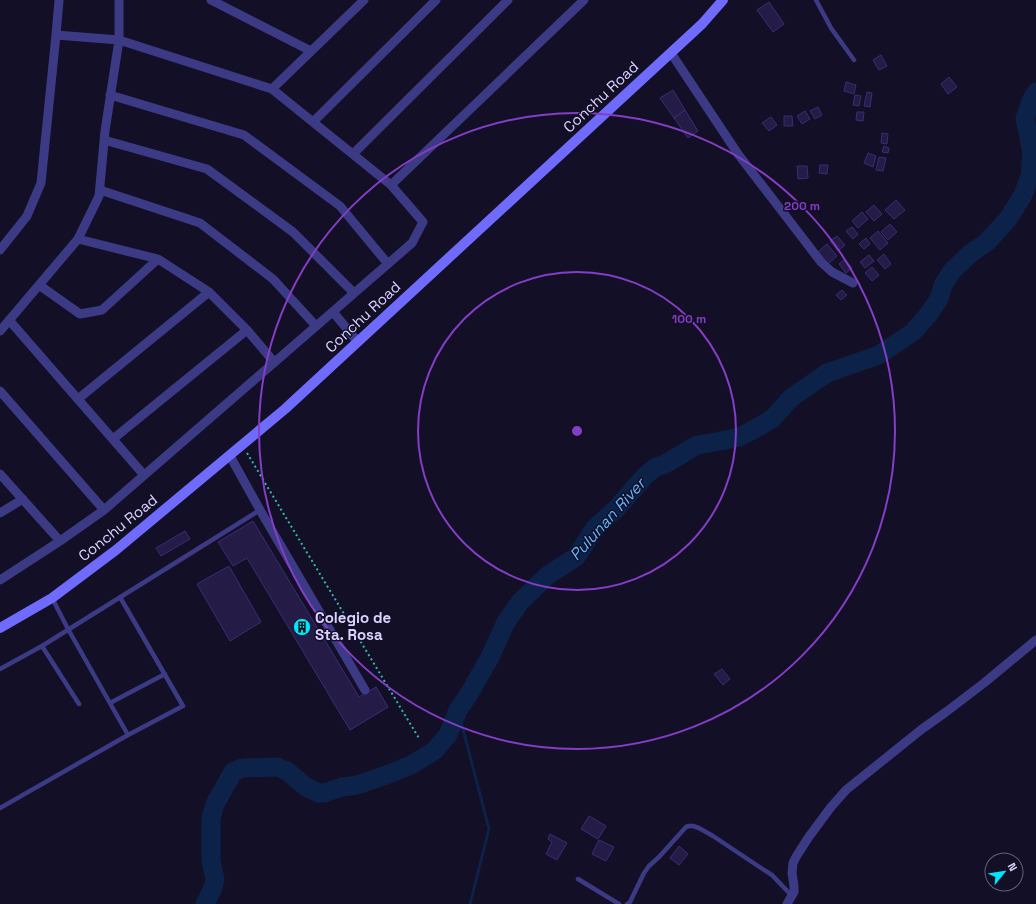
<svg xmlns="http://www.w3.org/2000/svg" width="1036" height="904" font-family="'Space Grotesk',sans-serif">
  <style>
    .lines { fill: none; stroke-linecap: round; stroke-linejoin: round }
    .stream { stroke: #0c2248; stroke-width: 3 }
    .river { stroke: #0c2248; stroke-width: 19 }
    .building { fill: #241b47; stroke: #3b2d73 }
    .path { stroke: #2fb8b0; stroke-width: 2; stroke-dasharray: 2 3; stroke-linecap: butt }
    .lane { stroke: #3d3a85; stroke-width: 4.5 }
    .street { stroke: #3d3a85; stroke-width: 9 }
    .secondary { stroke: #6f6bff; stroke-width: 10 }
    .ring { fill: none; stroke: #843dc5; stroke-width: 2 }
    .labels { text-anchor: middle; stroke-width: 3; stroke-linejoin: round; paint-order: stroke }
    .street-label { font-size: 15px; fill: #d9d4ff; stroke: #130f26 }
    .poi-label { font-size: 15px; font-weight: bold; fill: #d9d4ff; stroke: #130f26; text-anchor: start }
    .water-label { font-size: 16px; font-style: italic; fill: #62b6ff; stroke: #130f26 }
    .centre { fill: #843dc5; stroke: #130f26; stroke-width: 2 }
    .ring-label { font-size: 12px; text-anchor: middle; font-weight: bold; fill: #843dc5; stroke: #130f26; stroke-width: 3; stroke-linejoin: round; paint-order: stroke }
  </style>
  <rect width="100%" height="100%" fill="#130f26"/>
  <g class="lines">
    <path class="stream" d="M458 710 489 829 470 904"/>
    <path class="river" d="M205 904 213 888 215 879 211 861V818L215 804 233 772 242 768 277 767 287 771 306 787 319 793H324L342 787 357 785 389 774 411 765 434 751 448 735 458 710 469 694 490 657 506 622 520 602 548 575 576 557 595 528 616 509 645 476 656 467 665 464 697 445 721 441 739 437 751 431 772 419 791 398 827 373 879 355 913 332 928 315 939 299 943 285 952 271 971 253 987 242 1008 219 1023 195 1030 176 1032 153 1025 118 1031 101 1036 92"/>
  </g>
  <path class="building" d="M769 2 784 24 773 32 757 10Z
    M881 55 887 66 879 70 873 60Z
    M949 77 957 87 948 94 941 84Z
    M846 82 856 85 854 94 844 91Z
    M673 90 685 110 674 118 660 98Z
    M867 92 872 93 870 107 864 106Z
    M855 95 861 96 859 106 853 105Z
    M818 107 822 115 815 119 810 111Z
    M685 110 698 131 688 138 674 118Z
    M805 111 810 119 802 124 797 116Z
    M857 112H864L863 121 856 120Z
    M784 116H792L793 126H784Z
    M771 117 777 125 769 131 762 123Z
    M882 133 888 134 887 144 881 143Z
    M884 146 889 148 888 153 882 152Z
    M868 153 876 156 873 167 864 163Z
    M879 157 886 158 883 171 876 170Z
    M820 165H828L827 174 819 173Z
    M797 166H807L808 178 798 179Z
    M896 200 905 210 894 219 885 210Z
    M874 205 882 214 874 221 866 212Z
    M862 212 868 219 858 228 852 221Z
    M890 224 897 232 888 240 881 232Z
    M852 227 858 234 853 239 846 231Z
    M878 231 888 243 880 250 870 238Z
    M837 236 845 245 838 251 830 241Z
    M866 238 870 244 864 249 859 244Z
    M827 244 837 256 828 264 818 252Z
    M884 254 891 264 885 269 877 260Z
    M869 255 874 261 865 268 860 262Z
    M845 259 852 268 846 273 839 264Z
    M872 267 879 275 872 281 865 273Z
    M842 290 847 295 841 300 836 295Z
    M253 521 359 697 376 687 388 707 350 730 247 558 233 566 218 542Z
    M185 531 190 539 161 556 156 548Z
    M229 566 261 622 230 641 197 584Z
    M722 669 730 679 723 685 714 674Z
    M589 816 606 826 598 839 581 829Z
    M550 834 567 843 557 860 546 854 552 842 548 839Z
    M599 840 614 847 606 861 592 854Z
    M679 846 688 854 679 865 670 858Z"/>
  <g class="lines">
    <path class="path" d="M247 453 420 740"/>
    <path class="lane" d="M816 0 831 28 854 60
      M120 597 183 706 128 735
      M42 646 79 704
      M0 669 42 646 260 510
      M110 703 165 674
      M0 808 128 735 68 629 52 598
      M578 879 619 904
      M627 904 630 902 644 873 649 866 659 857 686 827 689 826H693L699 828 713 836 758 866 772 875 792 896"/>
    <path class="street" d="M211 0 311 51
      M56 35 59 0
      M671 53 738 154 821 262 832 272 853 283
      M272 89 364 0
      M110 95 244 135 340 206 388 264
      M313 122 436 0
      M104 140 207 169 293 232 354 293
      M353 154 508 0
      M391 185 584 0
      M100 190 200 223 273 279 316 326
      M78 239 158 259 209 292 247 330 274 362
      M0 250 27 216 41 183 56 35 119 40 272 89 391 185 423 222 412 243 104 510 60 541 0 580
      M39 285 80 314 102 310 158 259
      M333 312 358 342
      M9 320 144 475
      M0 331 78 239 99 196 105 131 119 40V0
      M0 391 104 510
      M78 399 209 292
      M113 439 247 330
      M230 456 260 510 365 690
      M0 474 60 541
      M0 513 23 499
      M787 904 794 892V886L792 873 793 863 796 857 808 838 831 807 846 790 922 729 946 712 984 683 1036 640"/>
    <path class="secondary" d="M0 628 52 598 116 550 285 409 702 24 723 0"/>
  </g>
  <g class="ring">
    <circle cx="577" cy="431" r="159"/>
    <circle cx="577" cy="431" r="318"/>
  </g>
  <defs>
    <symbol id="building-disc" viewBox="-11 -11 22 22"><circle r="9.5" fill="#00e5ff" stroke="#130f26"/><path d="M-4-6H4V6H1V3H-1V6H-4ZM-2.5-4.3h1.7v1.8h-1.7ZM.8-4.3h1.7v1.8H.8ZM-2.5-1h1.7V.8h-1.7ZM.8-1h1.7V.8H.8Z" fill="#111"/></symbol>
  </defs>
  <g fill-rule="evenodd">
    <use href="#building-disc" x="292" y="617" width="20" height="20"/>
  </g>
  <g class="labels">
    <g class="street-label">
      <text transform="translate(601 97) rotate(-43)" y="5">Conchu Road</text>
      <text transform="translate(363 317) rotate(-43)" y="5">Conchu Road</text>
      <text transform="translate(118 528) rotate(-39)" y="5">Conchu Road</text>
    </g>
    <g class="poi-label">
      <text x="315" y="623">Colegio de<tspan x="315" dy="17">Sta. Rosa</tspan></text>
    </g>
    <g class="water-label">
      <text transform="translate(607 519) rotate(-48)" y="6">Pulunan River</text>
    </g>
  </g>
  <circle cx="577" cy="431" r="6" class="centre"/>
  <g class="ring-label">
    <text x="802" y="210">200 m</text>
    <text x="689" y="323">100 m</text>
  </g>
  <g transform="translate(1004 872) rotate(60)"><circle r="19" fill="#130f26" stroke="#625e7d"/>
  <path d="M0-3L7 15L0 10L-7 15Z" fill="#00e5ff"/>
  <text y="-6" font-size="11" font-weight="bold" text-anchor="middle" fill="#d9d4ff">N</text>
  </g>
</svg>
